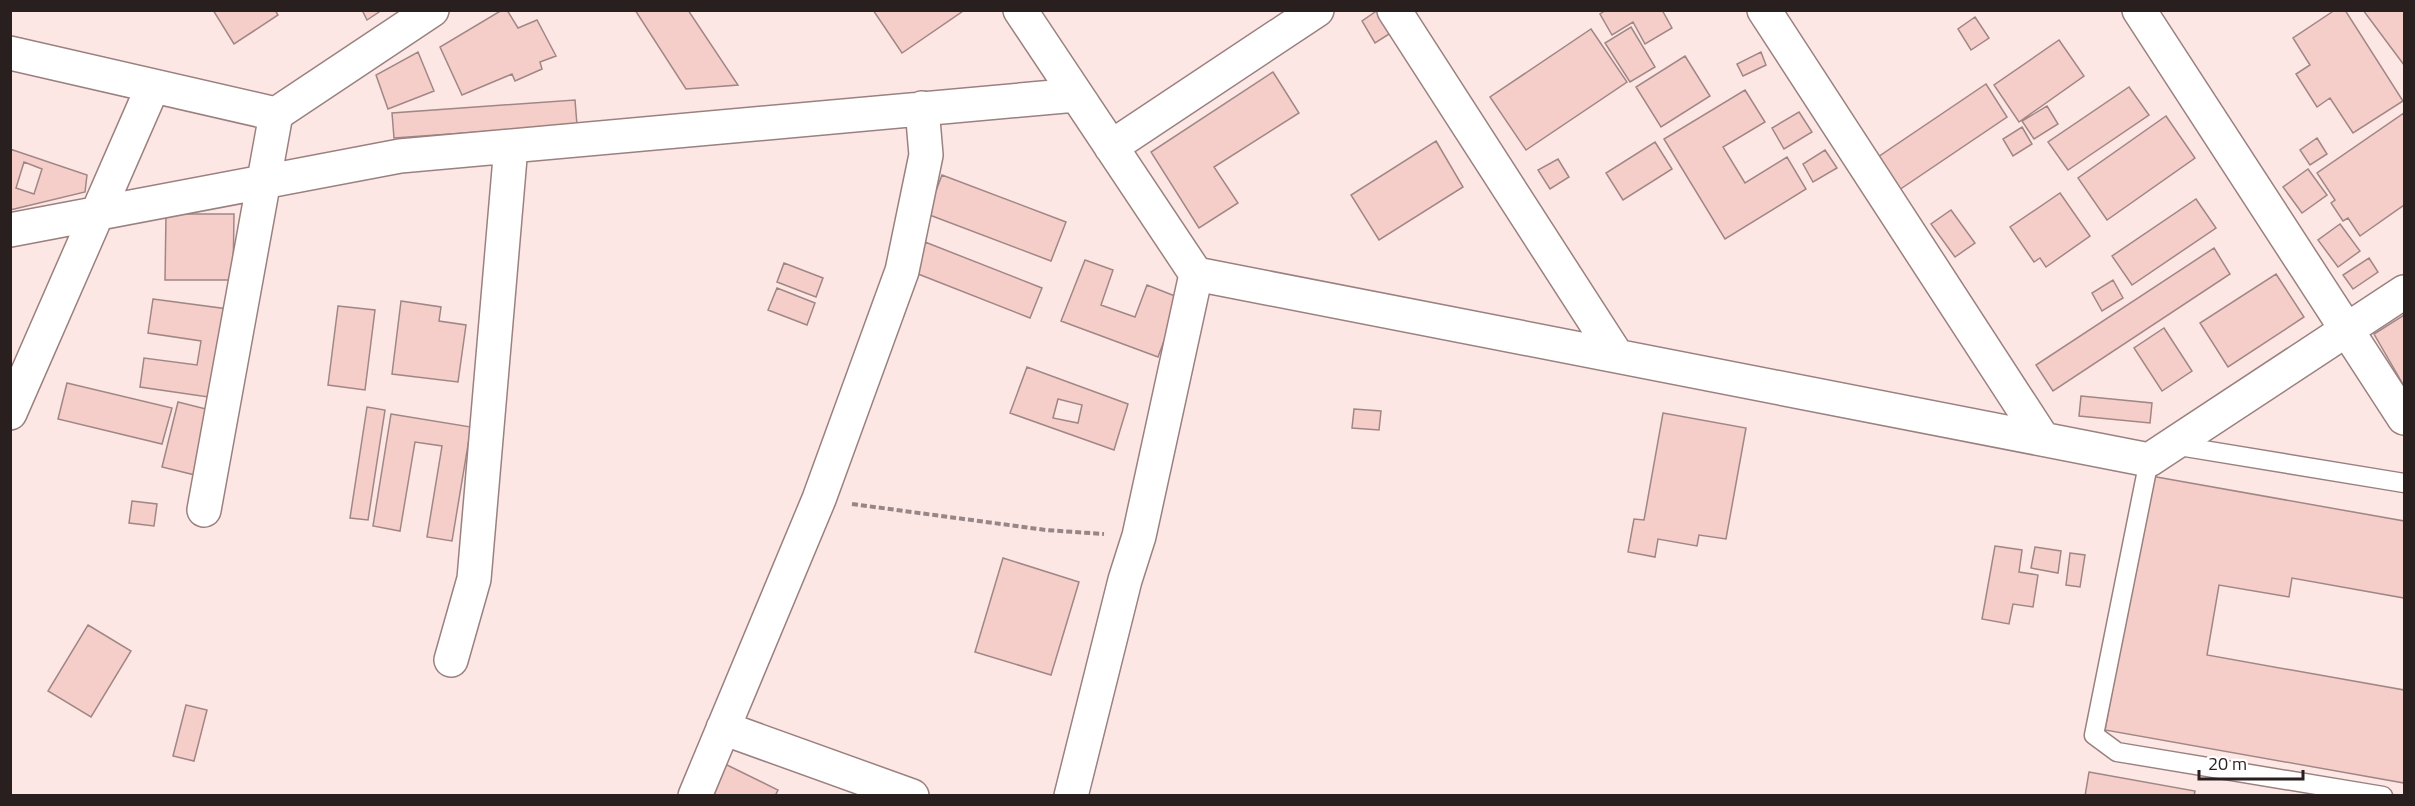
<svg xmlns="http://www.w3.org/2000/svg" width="2415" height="806" font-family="'Titillium Web',sans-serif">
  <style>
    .building { fill: #f5cdc9; stroke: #a08785; stroke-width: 1.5; fill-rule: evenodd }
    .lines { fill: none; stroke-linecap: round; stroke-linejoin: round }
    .lane-casing { stroke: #9a817f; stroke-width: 21 }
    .street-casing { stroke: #9a817f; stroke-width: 36 }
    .path { stroke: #978685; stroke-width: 4; stroke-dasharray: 6 3; stroke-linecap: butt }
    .lane { stroke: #fff; stroke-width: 18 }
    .street { stroke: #fff; stroke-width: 33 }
  </style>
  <rect width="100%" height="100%" fill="#fde7e5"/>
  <path class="building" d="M213 10H275L278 15 234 44Z
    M362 10H382L367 20Z
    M502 10H507L518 28 537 20 556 56 540 62 542 69 515 81 512 74 462 95 440 47Z
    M635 10H688L738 85 686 89Z
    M873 10H963V11L902 53Z
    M1378 10 1397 29 1375 43 1362 21Z
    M1606 10H1662L1672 28 1645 44 1633 22 1612 35 1600 14Z
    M2335 10H2345L2403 101 2353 133 2330 98 2317 107 2296 74 2310 65 2293 38Z
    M2363 10H2404V65Z
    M1975 17 1989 38 1971 50 1958 29Z
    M1631 27 1655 67 1630 82 1605 43Z
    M1591 29 1627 82 1526 150 1490 97Z
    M2059 40 2084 76 2019 122 1994 85Z
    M418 52 434 91 388 109 376 75Z
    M1761 52 1766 65 1743 76 1737 64Z
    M1685 56 1710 96 1661 127 1636 87Z
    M1273 72 1299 113 1214 167 1238 203 1199 228 1151 152Z
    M1986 84 2007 117 1899 190 1878 157Z
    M2129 87 2149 115 2068 170 2048 142Z
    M1745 90 1765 122 1723 147 1745 183 1787 157 1806 189 1725 239 1664 139Z
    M575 100 577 125 394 138 392 113Z
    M2047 106 2058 124 2034 139 2022 121Z
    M1799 112 1812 132 1784 149 1772 128Z
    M2404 113V205L2360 236 2348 218 2343 221 2331 203 2335 200 2317 173Z
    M2166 116 2195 158 2107 220 2078 178Z
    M2022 127 2032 144 2013 156 2003 139Z
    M2317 138 2327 154 2310 165 2300 150Z
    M1436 141 1463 187 1379 240 1351 195Z
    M1655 142 1672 169 1623 200 1606 173Z
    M10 149 87 175 85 192 10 210ZM24 162 42 169 34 194 16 188Z
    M1825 150 1837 168 1813 182 1803 164Z
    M1558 159 1569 177 1550 189 1538 170Z
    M2308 169 2327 195 2302 213 2283 187Z
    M942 175 1066 222 1051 261 927 214Z
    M2060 193 2090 236 2046 267 2040 258 2034 262 2010 227Z
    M2196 199 2216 228 2132 285 2112 256Z
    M1951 210 1975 243 1955 257 1931 224Z
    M166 214H234L233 280H165Z
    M2340 224 2360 251 2338 267 2318 240Z
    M925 242 1042 288 1030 318 913 272Z
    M2214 248 2230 274 2053 391 2036 365Z
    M2369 258 2378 272 2353 289 2343 275Z
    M1085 260 1113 270 1101 305 1135 317 1147 285 1180 298 1158 357 1061 321Z
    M784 263 823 278 816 297 777 282Z
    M2276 274 2304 317 2228 367 2200 323Z
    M2113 280 2123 298 2102 311 2092 293Z
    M777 288 815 303 807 325 768 310Z
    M153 299 228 309 215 398 140 387 144 358 197 365 201 341 148 333Z
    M401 301 441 307 439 321 466 325 458 382 392 374Z
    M338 306 375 310 365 390 328 385Z
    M2404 315V386L2374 334Z
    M2164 328 2192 371 2162 391 2134 348Z
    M1027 367 1128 404 1114 450 1010 413ZM1058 399 1082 405 1078 423 1053 418Z
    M67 383 172 408 162 444 58 419Z
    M2081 396 2152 403 2150 423 2079 416Z
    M178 402 210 410 195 475 162 467Z
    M367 407 385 410 368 520 350 518Z
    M1354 409 1381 411 1379 430 1352 428Z
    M1663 413 1746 428 1726 539 1699 535 1697 546 1658 539 1655 557 1628 552 1634 519 1644 520Z
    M391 414 471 427 452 541 427 537 442 446 415 442 400 531 373 526Z
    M2151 476 2404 521V598L2292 578 2289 597 2219 585 2207 655 2404 690V783L2105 730Z
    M132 501 157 504 154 526 129 523Z
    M1995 546 2022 550 2019 572 2038 575 2033 607 2013 604 2009 624 1982 619Z
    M2035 547 2061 551 2058 573 2031 568Z
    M2070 553 2085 555 2080 587 2066 585Z
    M1003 558 1079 582 1051 675 975 652Z
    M88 625 131 651 91 717 48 691Z
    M186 705 207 710 194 761 173 756Z
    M725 764 778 790 775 796H709Z
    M2089 772 2195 791 2194 796H2085Z"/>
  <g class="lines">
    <defs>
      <path id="lane" d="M2173 445 2404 483
        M2149 460 2094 735 2117 752 2383 796"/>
      <path id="street" d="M1020 10 1196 274 2149 460 2404 292
        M1394 10 1617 356
        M1764 10 2043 439
        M2139 10 2404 418
        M10 53 276 114
        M1111 147 1317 10
        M10 230 400 156 1076 95
        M10 413 153 86
        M204 510 276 114 432 10
        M451 660 474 579 511 146
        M723 728 912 796
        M695 796 819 499 902 271 926 155 922 108
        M1071 796 1125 580 1139 536 1196 274"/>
    </defs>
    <use href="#lane" class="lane-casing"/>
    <use href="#street" class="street-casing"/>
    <path class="path" d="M852 504 1046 530 1104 534"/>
    <use href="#lane" class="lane"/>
    <use href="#street" class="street"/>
  </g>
  <rect width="2415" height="806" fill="none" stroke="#291f1e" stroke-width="24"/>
  <path d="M2199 770v9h104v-9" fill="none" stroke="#291f1e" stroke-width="3"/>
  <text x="2208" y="770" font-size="18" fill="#291f1e" stroke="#ffffff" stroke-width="4.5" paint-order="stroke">20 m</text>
</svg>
